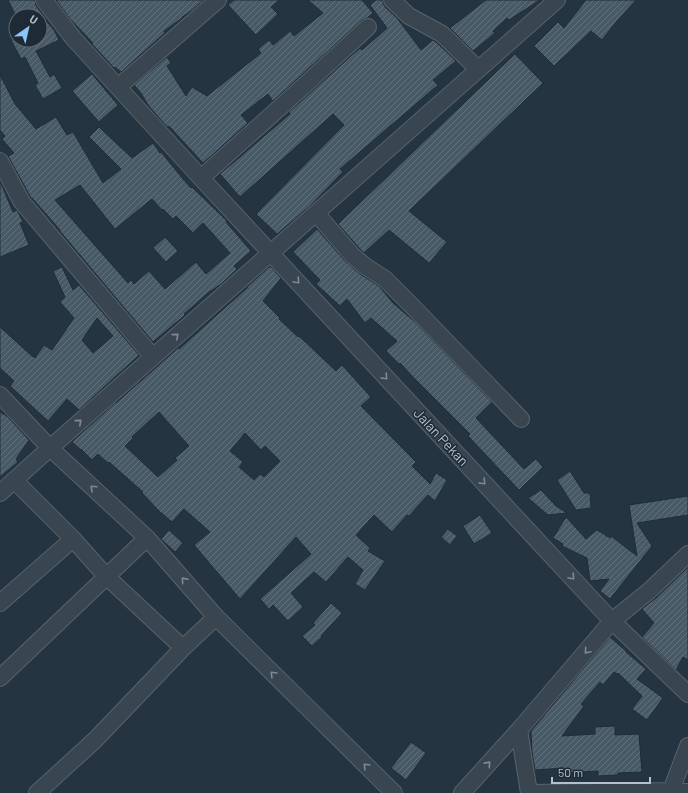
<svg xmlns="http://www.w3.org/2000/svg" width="688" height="793" font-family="Barlow,sans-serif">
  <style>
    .building { fill: url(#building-hatch); stroke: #202d37; fill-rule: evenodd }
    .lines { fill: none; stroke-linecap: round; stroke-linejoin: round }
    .street-casing { stroke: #57636e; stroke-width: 18 }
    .street { stroke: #394650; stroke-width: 16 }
    .oneway { stroke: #7e8994 }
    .labels { text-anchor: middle; stroke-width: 3; stroke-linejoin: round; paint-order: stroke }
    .street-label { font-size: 14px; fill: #b6c0cb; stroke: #1e2b35 }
  </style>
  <defs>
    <pattern id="building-hatch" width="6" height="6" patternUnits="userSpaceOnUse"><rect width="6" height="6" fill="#495a67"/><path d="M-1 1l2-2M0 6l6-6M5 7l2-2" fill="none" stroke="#61707b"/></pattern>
  </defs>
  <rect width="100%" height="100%" fill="#253441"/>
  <path class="building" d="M8 0H35L36 6 44 16H42L54 30 59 40 36 51 50 77 54 74 62 88 43 99 35 85 38 83 25 57 21 59 11 40H40V16H16Z
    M56 0H204L191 11 182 17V18L164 31 165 33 121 72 115 67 114 68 92 44 93 43 71 20Z
    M234 0H279L271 7 278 14 256 35 228 5Z
    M308 0H362L373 13 367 18 362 20 273 101 268 94 241 115 248 123 203 163 169 126 167 127 160 119 148 105 141 93 134 85 167 57 171 63 167 66 186 96 192 87 207 96 261 53 258 49 269 40 273 45 290 31 294 36 323 13Z
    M376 0H383V3L385 7 397 18 421 50 433 40 436 42 456 61 433 80 438 85 340 169 343 172 310 206 277 234 256 214 344 125 333 114 240 197 220 174 290 114 289 112 360 48 362 50 387 28 370 5Z
    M486 0H540L509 20 507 18 493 31 495 33 473 51 450 28Z
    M586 0H636L616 22 602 40 591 31 554 66 534 46 558 22 564 28Z
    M515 54 543 83 409 211 447 242 429 263 389 230 364 253 360 249 338 224Z
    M92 74 118 105 99 122 72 91Z
    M0 75 15 104 36 129 56 117 67 135 73 132 103 183 121 169 89 137 99 127 132 158 153 143 160 153 161 152 183 179 191 188 192 187 227 221 226 222 251 251 234 266 237 269 221 284 211 291H210L184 314 185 315 153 342 59 230H60L32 198H31L8 156 14 153 2 139 5 136 0 130ZM80 185 115 229 152 199 162 210 163 209 173 219 176 216 193 233 203 223 230 253 206 274 196 262 165 289 149 271 134 284 131 280 128 283 55 200Z
    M0 181 13 212 17 210 23 222 20 223 29 245 0 257Z
    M317 229 346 262 360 274 379 286 393 303 415 322 492 402 476 418 524 469 536 459 543 467 519 490 468 436 470 434 412 376 400 363 399 364 386 351 397 341 371 318 365 323 347 299 340 306 316 284 320 280 293 252Z
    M165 237 178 251 166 262 153 248Z
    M62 267 73 290 79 285 139 355 79 410 67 399 48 421 10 386 14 381 0 368V327L33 357V356L35 358 44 345 52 350 74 318 60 302 65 297 53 271ZM97 318 113 336 93 353 82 340Z
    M269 267H271L281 278 263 301 280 318 279 319 298 337 299 336 336 371 342 365 371 397 361 406 416 462 412 466 430 484 436 473 447 480 435 501 428 495 409 516 407 515 392 532 374 515 356 535 370 548 368 551 385 561 365 590 355 584 363 570 348 557 326 582 314 572 291 593 303 607 288 621 273 605 269 609 260 599 311 554 296 537 240 599 194 545 210 532 184 509 172 522 159 511 142 493 143 492 109 462 108 463 98 454 92 460 81 449V450L72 442 116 402V403L178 348 179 349 247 288V287ZM159 412 189 446 175 458 177 460 158 477 125 446 133 438 132 437ZM245 433 261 450 265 446 280 461 264 477 260 474 254 480 239 467 243 462 230 451Z
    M0 412 7 416 29 440 16 459 18 462 0 477Z
    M570 471 584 493H590L591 508 576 510 557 480Z
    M541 490 556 506 567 513 548 515 528 498Z
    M688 496V515L637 523 652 546 610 599 600 591 609 579 590 581 587 558 562 546 563 544 553 538 566 517 586 539 597 530 610 538 611 536 637 556 629 505Z
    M480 515 492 533 474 544 463 526Z
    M448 529 457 536 450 545 441 537Z
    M169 530 183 543 175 552 161 539Z
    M688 567V660L683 657 676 670 642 637 654 623 642 609 656 598Z
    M331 603 342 613 321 636 322 637 312 646 302 636 315 625 313 623Z
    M610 637 626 651V652L646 669 637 679 663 698 647 720 632 709 642 696 618 673 617 674 614 672 603 685 600 682 581 704 584 706 562 736 595 734V727L615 726V735L639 734 642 772 618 773V775L598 776V771L564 773V768L535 770 532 752 531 731Z
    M411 742 426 753 406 780 391 768Z"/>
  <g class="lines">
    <defs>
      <path id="street" d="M44 0 74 39 201 178 612 621 688 694
        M392 0 409 16 442 34 478 69
        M118 87 147 62 218 0
        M0 161 22 202 153 357
        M201 178 306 84 368 27
        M316 213 353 256 365 266 385 279 412 306 521 419
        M0 395 50 448 147 538 216 617 394 793
        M14 480 73 539 106 576 183 648
        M0 493 50 448 557 0
        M0 603 73 539
        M0 678 147 538
        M519 730 529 793
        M37 793 95 740 183 648 216 617
        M462 793 519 730 612 621 649 591 688 554
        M529 793 671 791 688 792
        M672 793 671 791 688 746"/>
    </defs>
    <use href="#street" class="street-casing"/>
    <use href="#street" class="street"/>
  </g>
  <defs><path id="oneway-chevron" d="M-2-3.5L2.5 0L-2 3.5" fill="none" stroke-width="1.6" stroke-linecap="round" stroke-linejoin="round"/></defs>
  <g class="oneway">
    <use href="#oneway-chevron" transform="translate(297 281) rotate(47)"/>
    <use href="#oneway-chevron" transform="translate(176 336) rotate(-41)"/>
    <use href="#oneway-chevron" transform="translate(385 377) rotate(47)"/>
    <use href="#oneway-chevron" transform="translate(79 422) rotate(-41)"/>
    <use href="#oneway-chevron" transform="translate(483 482) rotate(47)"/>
    <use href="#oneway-chevron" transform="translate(93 488) rotate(-137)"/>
    <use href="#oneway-chevron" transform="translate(572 577) rotate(47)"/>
    <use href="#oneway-chevron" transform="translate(184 580) rotate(-131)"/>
    <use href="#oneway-chevron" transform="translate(587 651) rotate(131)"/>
    <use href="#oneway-chevron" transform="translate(273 674) rotate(-135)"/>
    <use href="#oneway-chevron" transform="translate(488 764) rotate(-48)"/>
    <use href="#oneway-chevron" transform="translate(366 766) rotate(-135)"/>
  </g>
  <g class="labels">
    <g class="street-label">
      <text transform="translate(441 437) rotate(47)" y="5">Jalan Pekan</text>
    </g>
  </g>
  <g transform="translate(28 28) rotate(34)"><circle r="19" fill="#1e2b35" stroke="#5b6771"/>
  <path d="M0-3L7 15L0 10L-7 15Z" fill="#8bc4fa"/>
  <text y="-6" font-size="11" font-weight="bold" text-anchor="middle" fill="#b6c0cb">U</text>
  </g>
  <path d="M552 777v6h98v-6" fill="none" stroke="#b6c0cb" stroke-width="2"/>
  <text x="558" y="777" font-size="12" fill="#b6c0cb" stroke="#1e2b35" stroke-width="3" paint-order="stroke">50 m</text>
</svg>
